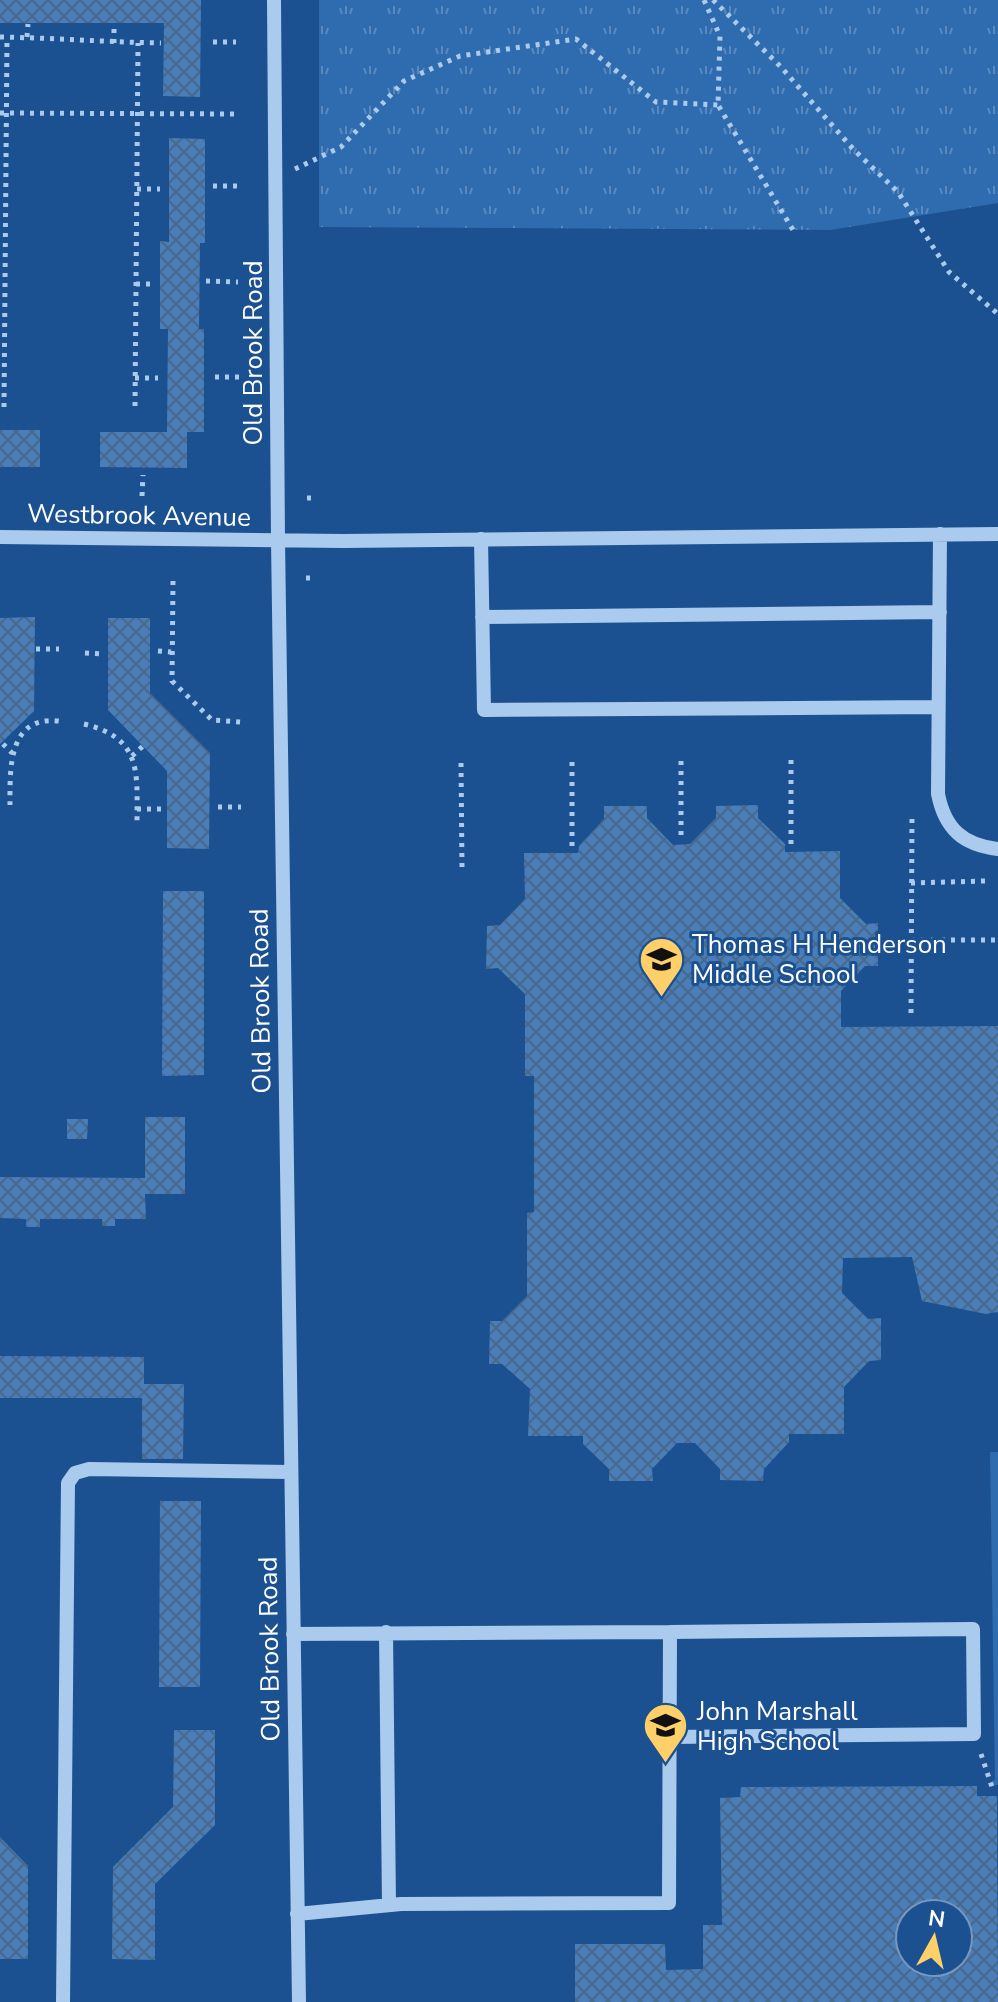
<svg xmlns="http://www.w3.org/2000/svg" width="998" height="2002" font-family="'Nunito Sans',sans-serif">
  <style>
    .green { fill: #2f6caf }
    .park { fill: url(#park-tufts) }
    .building { fill: url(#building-cross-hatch); fill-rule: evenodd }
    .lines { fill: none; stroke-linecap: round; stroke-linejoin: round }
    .path { stroke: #abcbee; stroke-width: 5; stroke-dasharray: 4 6; stroke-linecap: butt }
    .minor { stroke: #abcbee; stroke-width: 14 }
    .labels { text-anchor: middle; stroke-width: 6; stroke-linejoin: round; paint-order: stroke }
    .street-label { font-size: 26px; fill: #fff; stroke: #1c5191 }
    .poi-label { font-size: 26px; fill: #fff; stroke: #1c5191; text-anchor: start }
  </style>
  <defs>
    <pattern id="park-tufts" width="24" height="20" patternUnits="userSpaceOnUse" patternTransform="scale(2)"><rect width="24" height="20" fill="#2f6caf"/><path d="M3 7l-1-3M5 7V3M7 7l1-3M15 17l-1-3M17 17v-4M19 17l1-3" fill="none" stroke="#5989bf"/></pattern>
    <pattern id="building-cross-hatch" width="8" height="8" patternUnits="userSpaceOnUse" patternTransform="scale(2)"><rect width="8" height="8" fill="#497eba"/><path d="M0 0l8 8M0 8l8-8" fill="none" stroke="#4a6888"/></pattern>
  </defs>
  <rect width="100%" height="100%" fill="#1c5191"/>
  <path class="green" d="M990 1452H998V1785H991L992 1781 995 1780Z"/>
  <path class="park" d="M319 0H998V203L830 230 319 227Z"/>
  <path class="building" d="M0 0H201L200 97 163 96 164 23H0Z
    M169 138 205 139V243H200L199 329H204V432H187V468L100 467V432H167L168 329H160V241L169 242Z
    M0 430H40V467H0Z
    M35 617 34 711 0 744V618Z
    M108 618H150V693L210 753 209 849 167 848V771L108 710Z
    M758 805V818L785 844V852L840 851V898L866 924 878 923V966H865L841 991V1027L998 1026V1312L986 1314 922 1301 912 1257 843 1258 842 1293 868 1319 881 1318V1360L869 1361 844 1387V1434H789V1442L764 1469 763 1481 720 1480V1469L695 1443H677L652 1469 653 1481H609V1469L583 1444V1436H528L530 1389 502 1364H489L490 1321H502L527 1296V1213L534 1212V1076H525V994L498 968 486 969 487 926 500 925 525 899 524 853H578L579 846 604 819V806H647V818L673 845 690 844 716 818V806Z
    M163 891H204V1075L162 1076Z
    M145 1117H185V1194H145L146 1219H115V1226H102V1219H40V1227H26V1219L0 1218V1177L145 1178Z
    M67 1119H88L87 1139H67Z
    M0 1356 144 1357V1384H184L183 1459H142V1398H0Z
    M160 1501H201L200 1687H159Z
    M174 1730H215V1825L155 1884V1960L112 1959 113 1867 173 1807Z
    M977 1786V1796H997L998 2002H575V1944H665L666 1970 703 1969V1925H722L720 1798 740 1797 741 1787ZM910 1914H958V1962H910Z
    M0 1837 28 1866V1959H0Z"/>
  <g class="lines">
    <path class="path" d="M704 0 720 36 718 105 793 230
      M713 0 780 66 854 150 898 192 949 272 998 314
      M114 29V43
      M0 37C54 38 107 42 161 43
      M27 37 28 24
      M213 42H236
      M0 113 237 114
      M295 169 341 147 404 81 460 56 576 39 656 102 718 105
      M213 186H237
      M137 189H160
      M206 281 238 282
      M136 284H156
      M215 377H239
      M135 378H158
      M135 406 138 43
      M4 407 7 37
      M142 496 143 475
      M307 498H316
      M306 578H316
      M173 581 172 681 212 720 241 722
      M36 649H59
      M158 651 171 652
      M85 653 105 654
      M84 724C142 738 137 772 137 821
      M3 744 12 753
      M132 756 143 746
      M791 760V848
      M681 761V838
      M461 763 462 868
      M10 805C10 771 7 715 59 721
      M218 807H241
      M137 809H164
      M572 846V762
      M911 883 985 881
      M911 940H998
      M911 1013 912 815
      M981 1754 993 1790"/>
    <path class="minor" d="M274 0 278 540 299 2002
      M940 534 938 794C945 829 963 845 998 849
      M0 537 343 541 998 534
      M481 539 484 710 938 707
      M482 617 940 612
      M386 1632 389 1905
      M293 1634 670 1632 669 1903 401 1904 297 1914
      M669 1737 974 1734 973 1629 670 1632
      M63 2002 68 1483 75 1473 89 1469 290 1472"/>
  </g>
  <defs>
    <symbol id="school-pin" viewBox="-11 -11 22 30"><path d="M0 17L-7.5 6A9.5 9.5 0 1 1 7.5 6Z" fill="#ffd069" stroke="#1c5191"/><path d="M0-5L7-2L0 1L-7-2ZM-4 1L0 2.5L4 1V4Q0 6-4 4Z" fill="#111"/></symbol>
  </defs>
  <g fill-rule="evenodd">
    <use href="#school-pin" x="636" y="934" width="51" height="69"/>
    <use href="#school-pin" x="640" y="1700" width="51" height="69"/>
  </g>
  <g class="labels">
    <g class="street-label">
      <text transform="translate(253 353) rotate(-90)" y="9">Old Brook Road</text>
      <text transform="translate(139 515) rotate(1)" y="9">Westbrook Avenue</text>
      <text transform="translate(260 1001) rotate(-91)" y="9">Old Brook Road</text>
      <text transform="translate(269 1649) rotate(-91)" y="9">Old Brook Road</text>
    </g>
    <g class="poi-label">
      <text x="692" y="953">Thomas H Henderson<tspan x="692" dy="30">Middle School</tspan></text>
      <text x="697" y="1720">John Marshall<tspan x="697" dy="30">High School</tspan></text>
    </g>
  </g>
  <g transform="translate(934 1938) rotate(8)"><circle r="38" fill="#1c5191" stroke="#7797bd" stroke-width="2"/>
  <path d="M0-6L14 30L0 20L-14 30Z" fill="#ffd069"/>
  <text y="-12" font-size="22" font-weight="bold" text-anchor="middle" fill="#ffffff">N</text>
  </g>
</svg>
